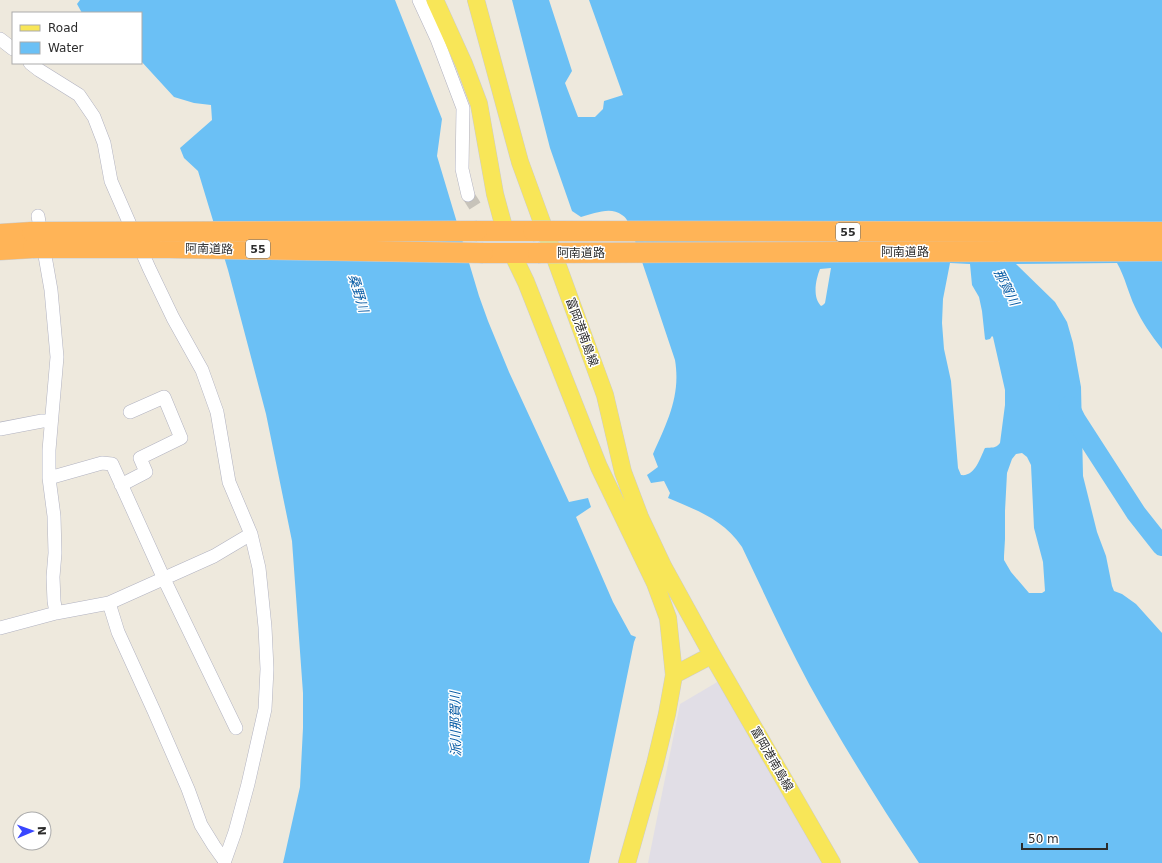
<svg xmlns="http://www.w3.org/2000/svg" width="1162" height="863" font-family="'DejaVu Sans','Noto Sans JP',sans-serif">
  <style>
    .industrial { fill: #e1dee6 }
    .water { fill: #6bc0f5; fill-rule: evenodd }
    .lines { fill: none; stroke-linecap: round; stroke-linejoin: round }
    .river { stroke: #6bc0f5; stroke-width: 20 }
    .minor-tunnel { stroke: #c7c3ba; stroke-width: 13; stroke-dasharray: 13 6; stroke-linecap: butt }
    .minor-casing { stroke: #b1b2c0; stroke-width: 14 }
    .major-casing { stroke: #ccc; stroke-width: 18 }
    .highway-casing { stroke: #ccc; stroke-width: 21 }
    .minor { stroke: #fff; stroke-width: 13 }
    .major { stroke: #f8e658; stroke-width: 17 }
    .highway { stroke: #ffb457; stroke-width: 20 }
    .highway-bridge-casing { stroke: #ccc; stroke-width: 21; stroke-linecap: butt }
    .highway-bridge { stroke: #ffb457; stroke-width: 20 }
    .labels { text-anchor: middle; stroke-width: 3; stroke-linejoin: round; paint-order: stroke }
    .shield { fill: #fff; stroke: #6b6b6b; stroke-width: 1 }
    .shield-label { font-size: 11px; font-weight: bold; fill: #2c2c2c }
    .street-label { font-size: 12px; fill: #2c2c2c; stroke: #fff }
    .water-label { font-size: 13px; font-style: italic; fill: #075ba4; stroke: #fff }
  </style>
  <rect width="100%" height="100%" fill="#eee9dd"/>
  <path class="industrial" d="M719 681 825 863H648L680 704Z"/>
  <path class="water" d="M80 0H395L442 119 437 156 479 296 488 321 509 372 569 502 588 498 591 507 576 517 613 602 631 635 636 637 634 642 589 863H283L300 787 303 728V693L292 541 266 414 228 270 198 171 184 158 180 148 212 120 211 105 194 103 174 97 141 61V13H82L77 4Z
    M512 0H549L572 71 565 83 578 117H595L603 109 604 101 623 95 589 0H1162V349C1151 335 1142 322 1135 307 1128 292 1125 277 1117 263L1016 264 1055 302 1067 322 1073 343 1081 387 1083 476 1097 532 1106 556 1112 586 1114 591 1122 594 1136 604 1162 633V863H919C880 805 843 745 809 684 785 639 764 593 742 547 723 519 698 511 668 498L670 493 664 481 651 483 647 475 658 467 653 454C667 422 681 396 675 360L630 226C628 222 626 217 622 215 610 206 594 214 581 217L572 211 550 148ZM950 263 970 264 972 285 979 297 982 311 985 339 986 340 990 339 992 336 993 337 1005 390V405L1000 443C995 449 992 447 985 448 980 458 975 477 961 475L958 468 951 381 944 349 942 323 943 299ZM831 268 825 303 823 305 821 306C812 297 816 279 820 269ZM1022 453 1027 457 1031 465 1034 528 1043 562 1045 591 1042 593H1029L1011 572 1004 560V556L1005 539V511L1007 473 1012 459 1016 454Z"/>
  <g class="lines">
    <path class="river" d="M1069 406 1076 420 1136 513 1162 546"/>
    <path class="minor-tunnel" d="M468 195 475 206"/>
    <defs>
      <path id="minor" d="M419 0 437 39 463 108 462 169 468 195
        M0 39 13 49
        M30 63 39 70 79 95 94 117 104 143 111 181 149 268 173 318 202 370 217 412 229 482 251 534 259 568 265 627 267 669 265 709 248 784 235 832 224 863
        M38 216 51 290 57 357 49 450V478L54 516 55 553 53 577 54 601 56 613
        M0 429 42 421H51
        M49 478 102 463 112 464 164 579 236 728
        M121 485 146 472 140 458 181 438 164 397 130 412
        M109 603 118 632 154 711 188 789 201 825 214 846 224 860
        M0 628 56 613 109 603 214 556 251 534"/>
      <path id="major" d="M435 0 464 64 479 104 495 194 505 231
        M476 0 520 162 605 395 623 472 640 517 663 566 712 655 832 863
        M512 253 526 282 599 467 655 583 668 618 674 675 667 714 655 764 627 863
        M674 675 712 655"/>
      <path id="highway" d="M477 231H533
        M0 234 32 232
        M0 250 33 248
        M483 253H538"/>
    </defs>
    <use href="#minor" class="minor-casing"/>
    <use href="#major" class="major-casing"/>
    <use href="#highway" class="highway-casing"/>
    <use href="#minor" class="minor"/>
    <use href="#major" class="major"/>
    <use href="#highway" class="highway"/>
    <defs>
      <path id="highway-bridge" d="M533 231 1162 232
        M32 232 477 231
        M33 248H169L483 253
        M538 253 1162 251"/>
    </defs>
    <use href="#highway-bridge" class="highway-bridge-casing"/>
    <use href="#highway-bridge" class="highway-bridge"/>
  </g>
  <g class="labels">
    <g class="shield">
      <rect x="836" y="223" width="24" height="18" rx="3"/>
      <rect x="246" y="240" width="24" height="18" rx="3"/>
    </g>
    <g class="shield-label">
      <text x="848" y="236">55</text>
      <text x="258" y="253">55</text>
    </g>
    <g class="street-label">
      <text transform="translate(209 249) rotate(1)" y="4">阿南道路</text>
      <text x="905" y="256">阿南道路</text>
      <text x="581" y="257">阿南道路</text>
      <text transform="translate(582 332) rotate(70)" y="4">富岡港南島線</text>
      <text transform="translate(772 759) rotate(60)" y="4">富岡港南島線</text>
    </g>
    <g class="water-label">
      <text transform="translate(1007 287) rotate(63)" y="5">那賀川</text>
      <text transform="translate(359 293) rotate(73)" y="5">桑野川</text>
      <text transform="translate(455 724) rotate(-91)" y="5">派川那賀川</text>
    </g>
  </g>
  <rect x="12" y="12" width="130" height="52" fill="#ffffff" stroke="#ababab"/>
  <rect x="20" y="25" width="20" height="6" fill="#f8e658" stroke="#ababab"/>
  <text x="48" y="32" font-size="12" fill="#2c2c2c">Road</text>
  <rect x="20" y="42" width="20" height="12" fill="#6bc0f5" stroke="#ababab"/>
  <text x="48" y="52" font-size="12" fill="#2c2c2c">Water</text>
  <g transform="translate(32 831) rotate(88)"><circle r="19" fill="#ffffff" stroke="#ababab"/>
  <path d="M0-3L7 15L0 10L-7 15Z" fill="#3946ff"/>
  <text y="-6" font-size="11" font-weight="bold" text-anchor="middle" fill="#2c2c2c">N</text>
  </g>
  <path d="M1022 843v6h85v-6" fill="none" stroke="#2c2c2c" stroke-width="2"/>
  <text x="1028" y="843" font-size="12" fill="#2c2c2c" stroke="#ffffff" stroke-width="3" paint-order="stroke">50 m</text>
</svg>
